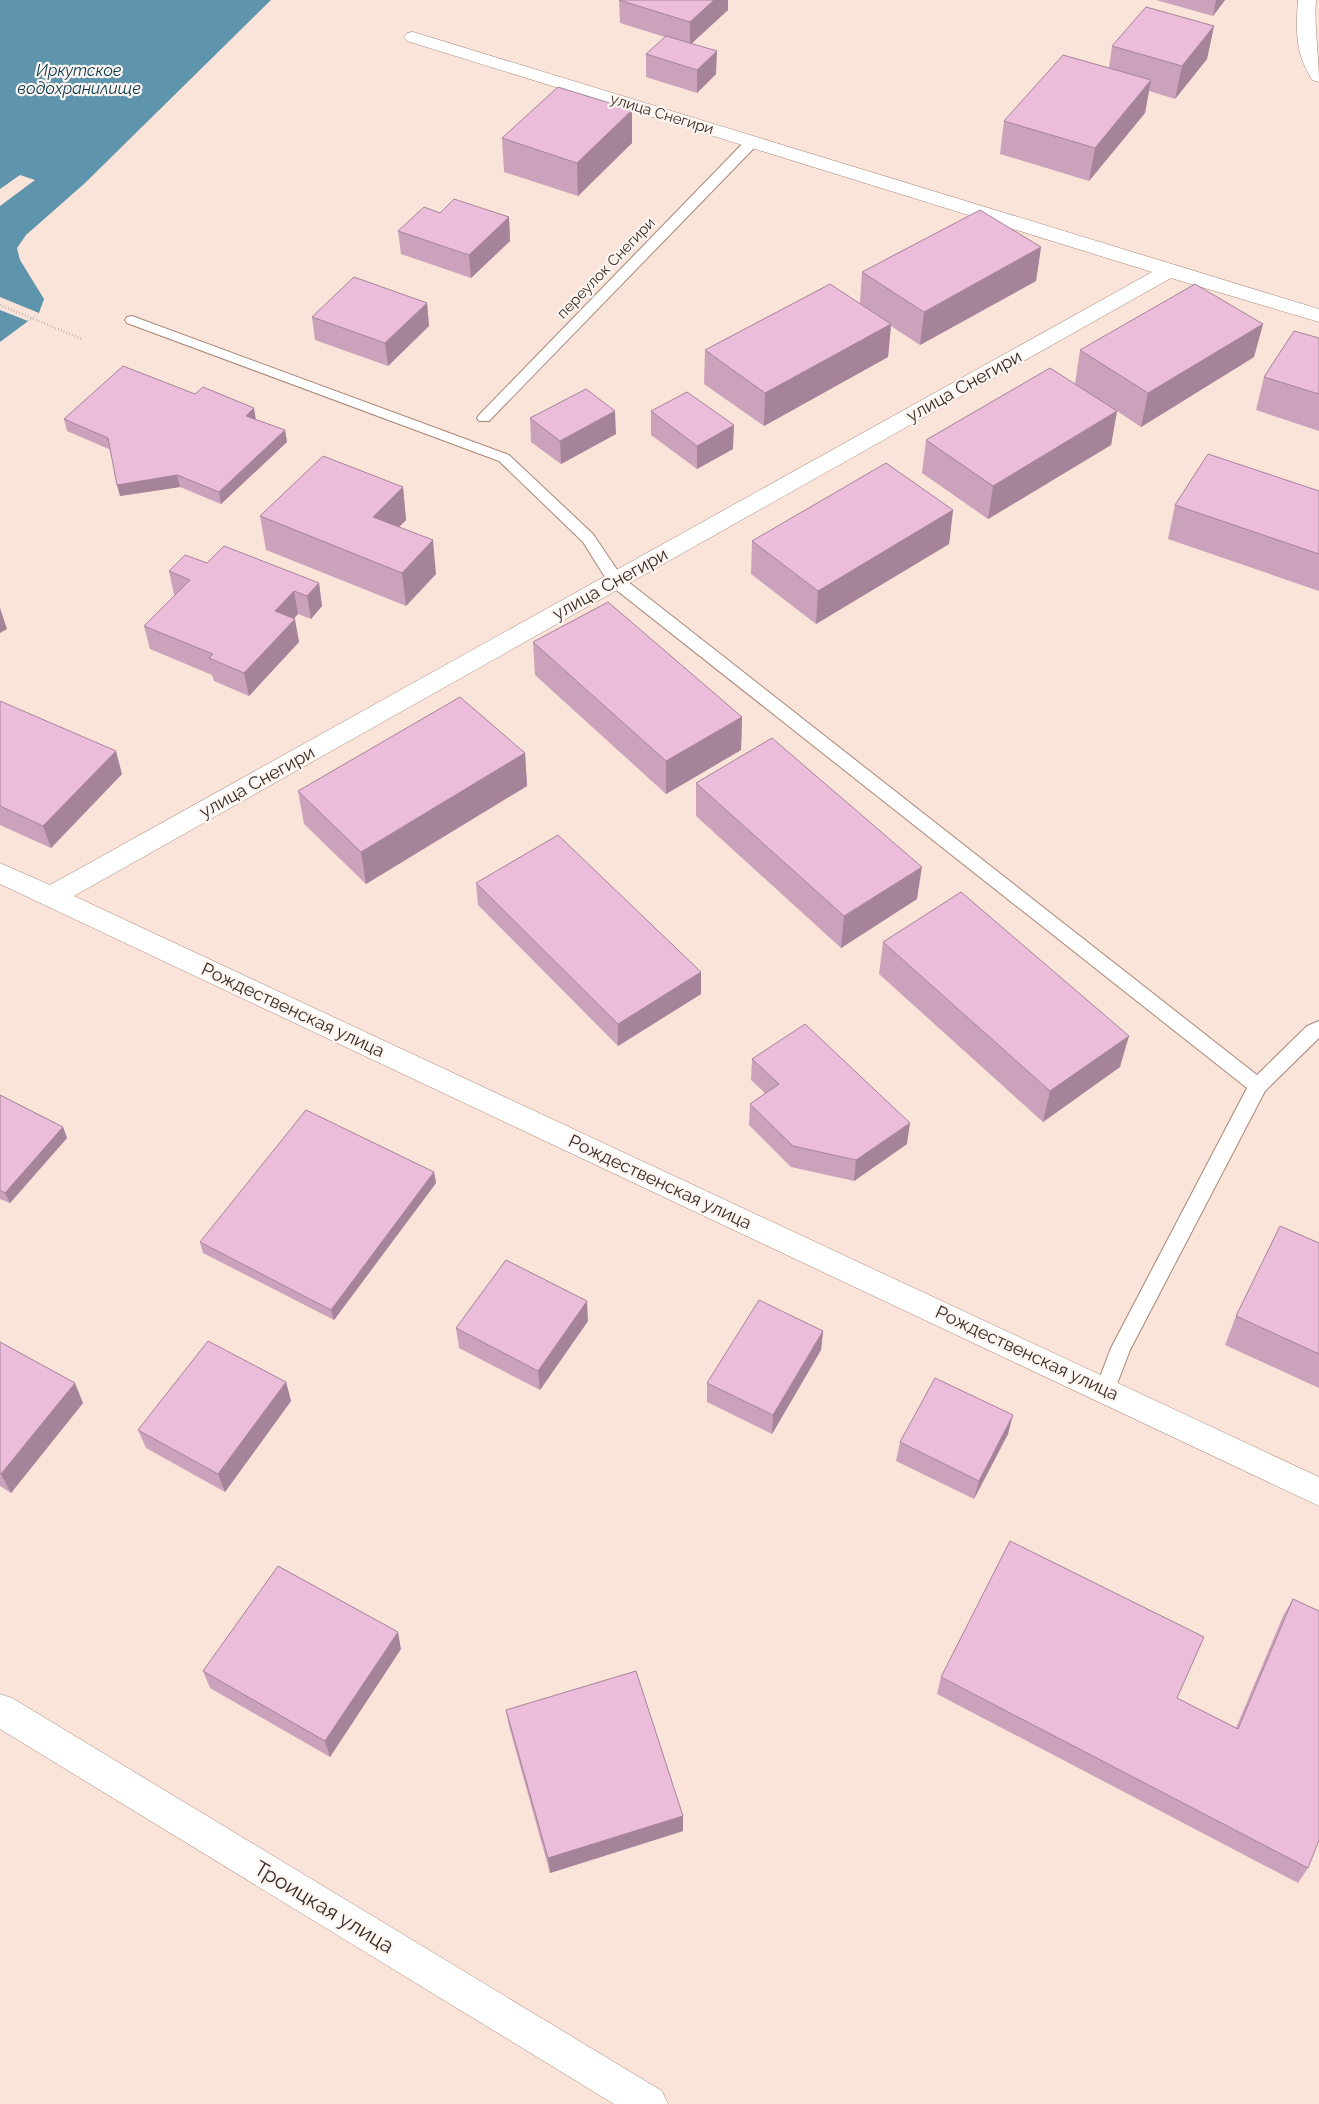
<svg xmlns="http://www.w3.org/2000/svg" width="1319" height="2104" font-family="Raleway,sans-serif">
  <style>
    .water { fill: #5e95ac }
    .pier { fill: #fae4d9 }
    .lines { fill: none; stroke-linecap: round; stroke-linejoin: round }
    .service-casing { stroke: #a88776; stroke-width: 2 }
    .minor-casing { stroke: #a88776; stroke-width: 1 }
    .path { stroke: #a18e85; stroke-width: 2.5; stroke-dasharray: 0.5 2.5; stroke-linecap: butt }
    .service { fill: #fff; fill-rule: evenodd }
    .minor { fill: #fff; fill-rule: evenodd }
    .wall { fill: #cba2bc }
    .shaded-wall { fill: #a58499 }
    .building { fill: #ecbcdb; stroke: #a58499 }
    .labels { text-anchor: middle; stroke-width: 4.5; stroke-linejoin: round; paint-order: stroke }
    .far-street-label { font-size: 15px; fill: #3b2d26; stroke: #fcf5f1 }
    .far-water-label { font-size: 16px; font-style: italic; fill: #043849; stroke: #fcf5f1 }
    .street-label { font-size: 18px; fill: #3b2d26; stroke: #fcf5f1 }
    .near-street-label { font-size: 21px; fill: #3b2d26; stroke: #fcf5f1 }
  </style>
  <rect width="100%" height="100%" fill="#fae4d9"/>
  <path class="water" d="M0 0H271L85 183 26 235 17 248 20 260 44 299 39 313 0 342Z"/>
  <path class="pier" d="M20 175 35 180 0 206V189Z
    M0 297 39 313 28 321 0 310Z"/>
  <g class="lines">
    <defs>
      <path id="service" d="M752 138 757 139 759 142 757 145 489 421H479L477 418 479 415 747 139Z
        M132 316 509 455 593 534 622 577 1257 1075 1307 1026 1319 1021V1038L1265 1091 1130 1350 1112 1397 1105 1399 1098 1397 1095 1390 1111 1348 1247 1088 610 585 583 542 499 461 127 323 125 320 127 317Z"/>
      <path id="minor" d="M1298 0H1316C1314 28 1319 54 1319 82L1312 80 1310 76C1295 52 1296 27 1298 0Z
        M413 32 1319 309V322L1171 278 74 896 1319 1477V1506L0 884V863L50 885 1152 272 407 41 404 37 407 33Z
        M0 1694 12 1698 662 2091 668 2104H614L0 1729Z"/>
    </defs>
    <use href="#service" class="service-casing"/>
    <use href="#minor" class="minor-casing"/>
    <path class="path" d="M0 305 82 339"/>
    <use href="#service" class="service"/>
    <use href="#minor" class="minor"/>
  </g>
  <path class="wall" d="M619 0 728 10 692 43 716 74 697 93 646 77V54L665 37 620 23Z
    M1156 0H1225L1213 16Z
    M1214 26 1207 59 1175 99 1149 91 1145 113 1089 181 1000 154 1004 121 1109 68 1112 46Z
    M502 138 632 143 578 196 504 172Z
    M440 213 509 217 510 241 471 278 401 254 398 231Z
    M1041 247 1036 281 920 345 891 326 888 357 764 426 704 384 705 350 860 303 862 272Z
    M427 303 429 326 388 366 315 340 312 317Z
    M1263 324 1254 357 1141 427 1117 411 1111 445 988 519 922 473 926 440 1075 384 1080 350Z
    M1319 338V431L1256 410 1264 377Z
    M651 411 733 449 697 469 651 435Z
    M530 418 616 434 561 464 531 442Z
    M64 419 256 420 285 430 287 442 221 504 180 487 120 496 111 450 67 431Z
    M403 487 406 520 399 527 436 574 406 606 266 550 260 516Z
    M1319 491V591L1168 539 1175 505Z
    M953 510 949 544 816 624 751 574 752 541Z
    M207 563 319 583 322 606 311 619 298 614 294 619 299 642 249 696 214 681 212 675 150 649 144 626 175 595H174L169 571Z
    M533 642 742 717 741 750 666 794 535 675Z
    M0 701 122 774 51 848 0 825Z
    M525 753 527 786 366 884 304 824 298 791Z
    M696 783 917 899 841 948 696 816Z
    M476 883 701 994 618 1046 478 905Z
    M883 942 1120 1067 1043 1122 879 974Z
    M752 1059 907 1144 854 1181 791 1167 749 1125 750 1104 765 1093 751 1080Z
    M0 1095 63 1127 67 1138 10 1203 0 1199Z
    M434 1172 436 1183 334 1320 203 1253 200 1242Z
    M1319 1243V1388L1225 1345 1236 1316Z
    M588 1321 540 1390 459 1348 456 1328Z
    M823 1331 821 1350 772 1434 707 1402V1383Z
    M0 1342 83 1403 11 1493 0 1486Z
    M286 1382 291 1401 225 1492 146 1448 138 1430Z
    M1008 1434 974 1499 896 1461 900 1442Z
    M1293 1599 1308 1868 1298 1883 937 1694 941 1677 1177 1698 1236 1728 1283 1616Z
    M401 1649 330 1757 210 1688 203 1671Z
    M506 1710 683 1831 550 1873 509 1726Z"/>
  <path class="shaded-wall" d="M714 0H728V10L690 45V22Z
    M1216 0H1225L1213 16Z
    M1214 26 1207 59 1175 99 1182 66Z
    M717 51 716 74 697 93V70Z
    M1151 80 1145 113 1089 181 1095 148Z
    M632 110V143L578 196 577 163Z
    M509 217 510 241 471 278 469 255Z
    M1041 247 1036 281 920 345 924 312Z
    M427 303 429 326 388 366 385 343Z
    M891 324 888 357 764 426 765 393Z
    M1263 324 1254 357 1141 427 1148 393Z
    M254 408 256 420 246 416Z
    M615 411 616 434 561 464 560 441Z
    M1117 411 1111 445 988 519 993 486Z
    M734 425 733 449 697 469V446Z
    M285 430 287 442 221 504 219 492Z
    M177 475 180 487 120 496 117 485Z
    M403 487 406 520 377 550 373 517Z
    M953 510 949 544 816 624 818 591Z
    M433 540 436 574 406 606 402 573Z
    M319 583 322 606 311 619 307 596Z
    M294 591 298 614 279 634 275 611Z
    M0 608 7 629 0 633Z
    M295 619 299 642 249 696 244 673Z
    M742 717 741 750 666 794V761Z
    M116 751 122 774 51 848 43 826Z
    M525 753 527 786 366 884 361 852Z
    M922 867 917 899 841 948 844 916Z
    M701 972V994L618 1046V1024Z
    M1129 1036 1120 1067 1043 1122 1050 1091Z
    M910 1123 907 1144 854 1181 856 1160Z
    M63 1127 67 1138 10 1203 5 1193Z
    M434 1172 436 1183 334 1320 331 1310Z
    M587 1301 588 1321 540 1390 538 1371Z
    M823 1331 821 1350 772 1434 773 1415Z
    M286 1382 291 1401 225 1492 218 1474Z
    M75 1383 83 1403 11 1493 1 1474Z
    M1013 1415 1008 1434 974 1499 979 1481Z
    M398 1632 401 1649 330 1757 325 1741Z
    M683 1816V1831L550 1873 548 1858Z"/>
  <path class="building" d="M619 0H714L690 22Z
    M1146 7 1214 26 1182 66 1112 46Z
    M666 36 717 51 697 70 646 54Z
    M1063 55 1151 80 1095 148 1004 121Z
    M558 87 632 110 577 163 502 138Z
    M454 199 509 217 469 255 398 231 424 207 440 213Z
    M980 210 1041 247 924 312 862 272Z
    M354 277 427 303 385 343 312 317Z
    M830 284 891 324 765 393 705 350Z
    M1195 284 1263 324 1148 393 1080 350Z
    M1294 331 1319 338V394L1264 377Z
    M123 366 195 394 203 387 254 408 246 416 285 430 219 492 177 475 117 485 108 438 64 419Z
    M1050 368 1117 411 993 486 926 440Z
    M586 389 615 411 560 441 530 418Z
    M687 392 734 425 697 446 651 411Z
    M1208 454 1319 491V554L1175 505Z
    M323 456 403 487 373 517 433 540 402 573 260 516Z
    M886 463 953 510 818 591 752 541Z
    M224 546 319 583 307 596 294 591 275 611 295 619 244 673 209 658 213 654 144 626 190 580 169 571 185 555 207 563Z
    M608 602 742 717 666 761 533 642Z
    M460 697 525 753 361 852 298 791Z
    M0 701 116 751 43 826 0 806Z
    M772 738 922 867 844 916 696 783Z
    M558 835 701 972 618 1024 476 883Z
    M961 892 1129 1036 1050 1091 883 942Z
    M805 1024 910 1123 856 1160 793 1146 750 1104 779 1084 752 1059Z
    M0 1095 63 1127 5 1193 0 1190Z
    M306 1110 434 1172 331 1310 200 1242Z
    M1280 1226 1319 1243V1354L1236 1316Z
    M506 1260 587 1301 538 1371 456 1328Z
    M759 1300 823 1331 773 1415 707 1383Z
    M208 1341 286 1382 218 1474 138 1430Z
    M0 1342 75 1383 1 1474 0 1473Z
    M935 1378 1013 1415 979 1481 900 1442Z
    M1010 1541 1204 1637 1177 1698 1238 1729 1293 1599 1319 1611V1840L1308 1868 941 1677Z
    M278 1566 398 1632 325 1741 203 1671Z
    M636 1671 683 1816 548 1858 506 1710Z"/>
  <g class="labels">
    <g class="far-street-label">
      <text transform="translate(662 114) rotate(17)" y="5">улица Снегири</text>
      <text transform="translate(606 268) rotate(-46)" y="5">переулок Снегири</text>
    </g>
    <g class="far-water-label">
      <text x="79" y="76">Иркутское<tspan x="79" dy="18">водохранилище</tspan></text>
    </g>
    <g class="street-label">
      <text transform="translate(964 386) rotate(-29)" y="6">улица Снегири</text>
      <text transform="translate(610 584) rotate(-29)" y="6">улица Снегири</text>
      <text transform="translate(257 782) rotate(-29)" y="6">улица Снегири</text>
      <text transform="translate(293 1010) rotate(25)" y="6">Рождественская улица</text>
      <text transform="translate(660 1182) rotate(25)" y="6">Рождественская улица</text>
      <text transform="translate(1027 1353) rotate(25)" y="6">Рождественская улица</text>
    </g>
    <g class="near-street-label">
      <text transform="translate(324 1907) rotate(31)" y="7">Троицкая улица</text>
    </g>
  </g>
</svg>
